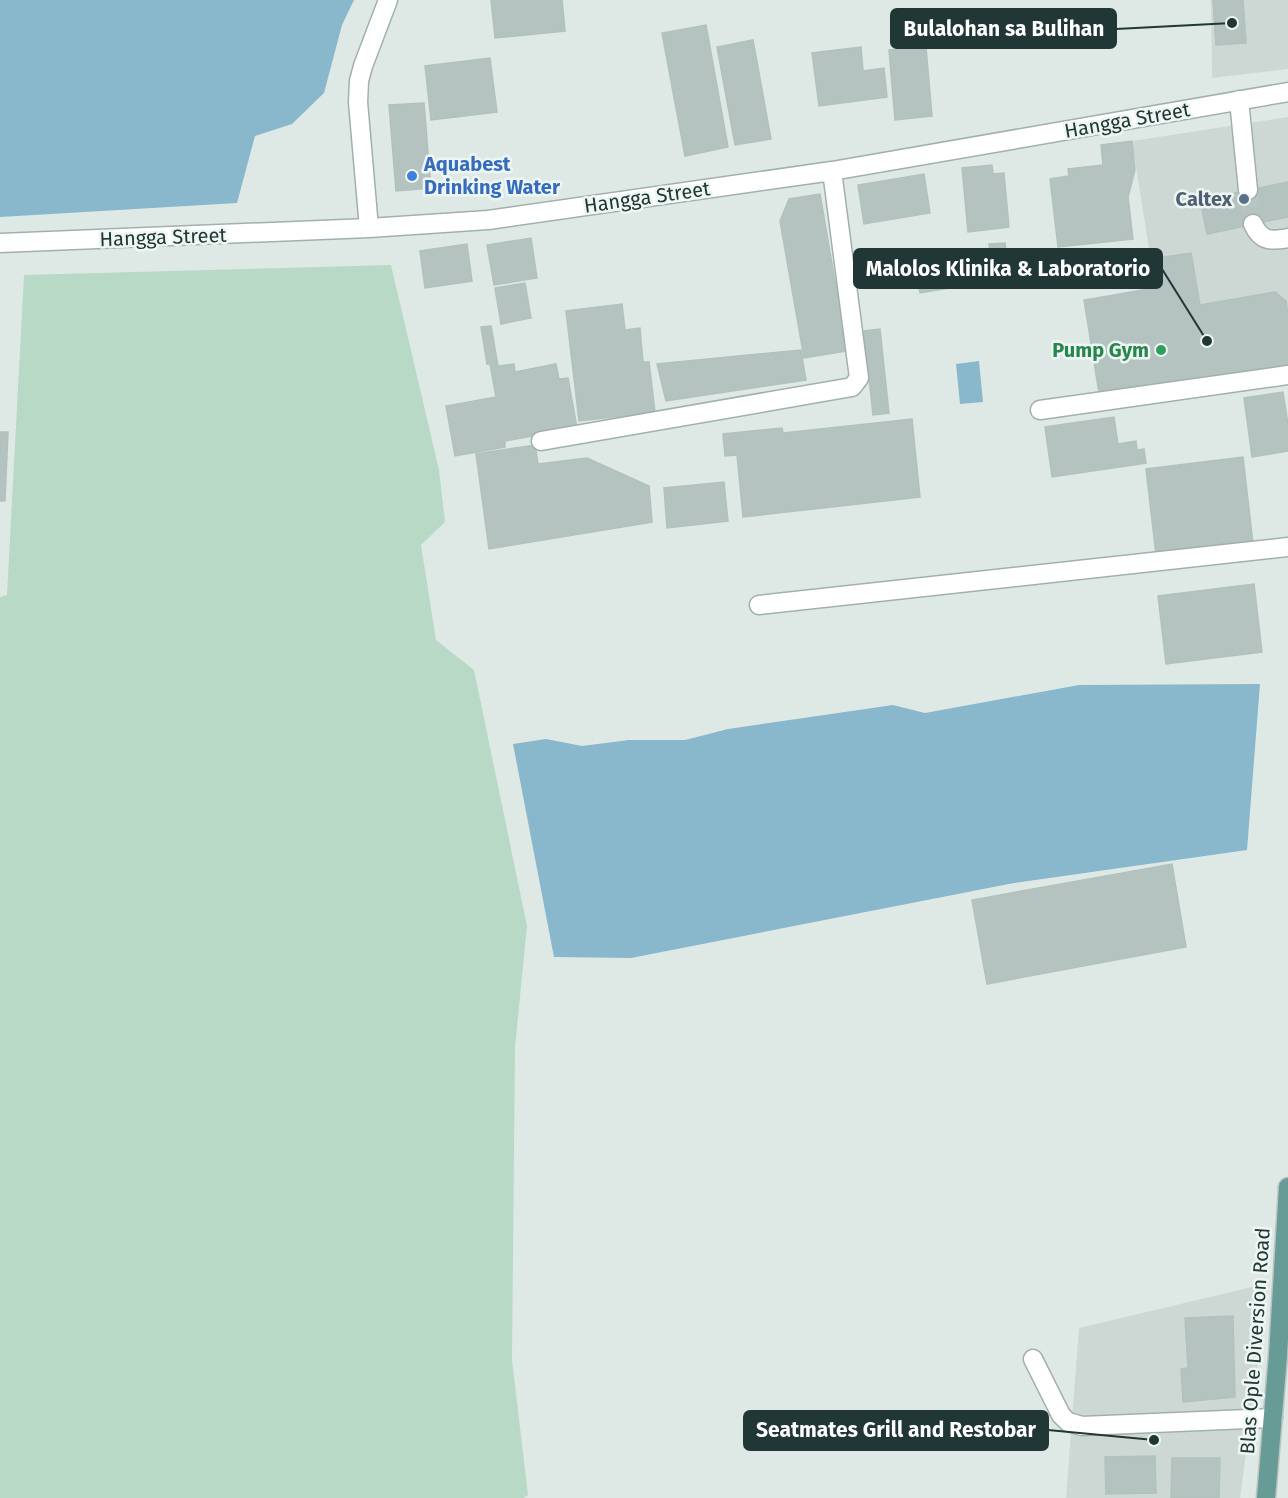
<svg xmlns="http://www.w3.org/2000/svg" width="1288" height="1498" font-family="'Fira Sans',sans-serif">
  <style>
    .built { fill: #cdd8d5 }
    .green { fill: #b8d9c6 }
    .water { fill: #89b7cb }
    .building { fill: #b4c3bf; stroke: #b1c2bd; stroke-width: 1.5 }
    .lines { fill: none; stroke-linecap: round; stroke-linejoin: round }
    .minor-tunnel { stroke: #b8c5c3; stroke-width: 18; stroke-dasharray: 18 9; stroke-linecap: butt }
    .minor-casing { stroke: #a2b0ad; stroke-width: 21 }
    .major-casing { stroke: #bcc3c2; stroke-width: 21 }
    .minor { stroke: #fff; stroke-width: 18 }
    .major { stroke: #669b96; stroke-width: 18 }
    .shop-dot { fill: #3f7fe0; stroke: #eef6f3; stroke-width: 2 }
    .service-dot { fill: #5c6f8a; stroke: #eef6f3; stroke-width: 2 }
    .leisure-dot { fill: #2e9e5b; stroke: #eef6f3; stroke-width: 2 }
    .labels { text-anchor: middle; stroke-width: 5; stroke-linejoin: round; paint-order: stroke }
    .street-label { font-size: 20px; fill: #213735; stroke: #eef6f3 }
    .shop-label { font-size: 20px; font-weight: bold; fill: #366cbe; stroke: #eef6f3; text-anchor: start }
    .service-label { font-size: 20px; font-weight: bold; fill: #4e5e75; stroke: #eef6f3; text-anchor: end }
    .leisure-label { font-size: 20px; font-weight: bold; fill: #27864d; stroke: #eef6f3; text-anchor: end }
    .leader { fill: none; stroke: #213735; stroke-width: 2 }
    .callout-dot { fill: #213735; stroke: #eef6f3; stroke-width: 2 }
    .callout { fill: #213735; stroke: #213735; stroke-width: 2 }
    .callout-label { font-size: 21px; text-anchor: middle; font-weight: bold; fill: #fff }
  </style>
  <rect width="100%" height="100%" fill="#dee9e6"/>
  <path class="built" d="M1211 0H1288V69L1212 78Z
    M1288 117V367L1100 399 1084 300 1155 287 1132 141Z
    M1269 1283 1240 1498H1066L1079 1328Z"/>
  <path class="green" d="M391 265 439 470 445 522 421 545 436 640 474 670 527 926 515 1047 512 1360 528 1495 523 1498H0V597L7 595 24 275Z"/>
  <path class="water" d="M0 0H354L342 25 324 93 292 124 255 136 237 203 0 217Z
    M979 361 983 402 960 404 956 364Z
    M1260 684 1247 850 1014 883 631 958 554 957 513 744 546 739 582 746 629 740H685L728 729 893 705 925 713 1079 685Z"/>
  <path class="building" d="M491 0H562L565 31 495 38Z
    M1213 0H1243L1246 43 1216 45Z
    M706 25 728 147 685 156 662 33Z
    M753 40 771 139 735 145 717 47Z
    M861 47 863 71 884 68 887 97 819 106 812 53Z
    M926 47 932 116 895 120 889 50Z
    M490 58 497 112 431 120 425 66Z
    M424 103 431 188 396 191 389 105Z
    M1132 141 1135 170 1128 197 1133 239 1058 247 1050 179 1069 176 1068 169 1103 165 1101 145Z
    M992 165 993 174 1004 173 1009 227 968 232 962 168Z
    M924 174 930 213 864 224 858 185Z
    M1288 182V217L1207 234 1200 200Z
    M820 194 847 351 804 358 780 221 789 199Z
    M531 238 537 278 494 285 487 245Z
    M1005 243 1007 257 990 258 989 244Z
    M467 244 472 281 425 288 420 251Z
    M964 249 969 285 920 293 914 257Z
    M1191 253 1200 305 1275 292 1286 301 1288 314V367L1100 399 1084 300 1155 288 1151 259Z
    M525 283 531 318 501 324 495 288Z
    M622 304 625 330 640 328 643 362H649L655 412 579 421 566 311Z
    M491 326 498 366 514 364 515 372 556 364 559 379 568 378 577 428 505 441V447L455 456 446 406 496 397 490 364H487L481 327Z
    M880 329 889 413 873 415 864 331Z
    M801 350 806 380 666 401 657 364Z
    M1283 392 1288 424V451L1252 457 1244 398Z
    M1114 417 1118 444 1136 441 1137 450 1144 449 1146 463 1052 477 1045 427Z
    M912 419 920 497 743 517 737 455 725 456 723 434 782 428 783 433Z
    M0 432H8L5 501H0Z
    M535 445 538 464 587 458 649 486 652 522 489 549 476 454Z
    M1243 457 1253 543 1156 555 1146 469Z
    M724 482 728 521 667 528 664 488Z
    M1254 584 1262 652 1166 664 1158 596Z
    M1172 864 1186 947 987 984 972 900Z
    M1233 1316 1235 1397 1183 1402 1181 1369 1188 1368 1185 1318Z
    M1155 1456 1156 1493 1106 1494 1105 1457Z
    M1172 1458H1220L1219 1498H1171Z"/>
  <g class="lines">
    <path class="minor-tunnel" d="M1248 190 1253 224"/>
    <defs>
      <path id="minor" d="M1239 100 1248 190
        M1253 224C1261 242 1272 241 1288 238
        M369 228 358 102 359 81 363 66 388 0
        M0 243 369 228 488 220 832 171 1288 92
        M1040 410 1288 375
        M541 441 852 387 859 378 832 171
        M759 605 1288 547
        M1033 1359 1061 1415 1068 1422 1082 1426 1273 1418"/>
      <path id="major" d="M1266 1498 1278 1355 1288 1187"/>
    </defs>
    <use href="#minor" class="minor-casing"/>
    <use href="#major" class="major-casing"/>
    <use href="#minor" class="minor"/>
    <use href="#major" class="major"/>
  </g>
  <circle class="shop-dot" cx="412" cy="176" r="6"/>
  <circle class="service-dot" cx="1244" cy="199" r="6"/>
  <circle class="leisure-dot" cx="1161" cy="350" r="6"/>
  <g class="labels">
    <g class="street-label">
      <text transform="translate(1127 120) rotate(-10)" y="7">Hangga Street</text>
      <text transform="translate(647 197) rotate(-8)" y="7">Hangga Street</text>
      <text transform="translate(163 237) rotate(-2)" y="7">Hangga Street</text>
      <text transform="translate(1255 1341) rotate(-86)" y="7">Blas Ople Diversion Road</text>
    </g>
    <g class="shop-label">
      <text x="424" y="171">Aquabest<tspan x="424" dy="23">Drinking Water</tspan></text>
    </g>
    <g class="service-label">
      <text x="1232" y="206">Caltex</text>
    </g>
    <g class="leisure-label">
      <text x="1149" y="357">Pump Gym</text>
    </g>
  </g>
  <path class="leader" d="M1232 23L1116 29M1207 341L1162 269M1154 1440L1048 1430"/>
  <g class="callout-dot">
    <circle cx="1232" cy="23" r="6"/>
    <circle cx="1207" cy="341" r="6"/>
    <circle cx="1154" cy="1440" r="6"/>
  </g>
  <g class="callout">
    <rect x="891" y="9" width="225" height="39" rx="6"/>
    <rect x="854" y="249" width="308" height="39" rx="6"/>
    <rect x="744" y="1411" width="304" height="39" rx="6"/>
  </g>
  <g class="callout-label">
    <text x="1004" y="36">Bulalohan sa Bulihan</text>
    <text x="1008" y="276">Malolos Klinika &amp; Laboratorio</text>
    <text x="896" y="1437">Seatmates Grill and Restobar</text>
  </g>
</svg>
